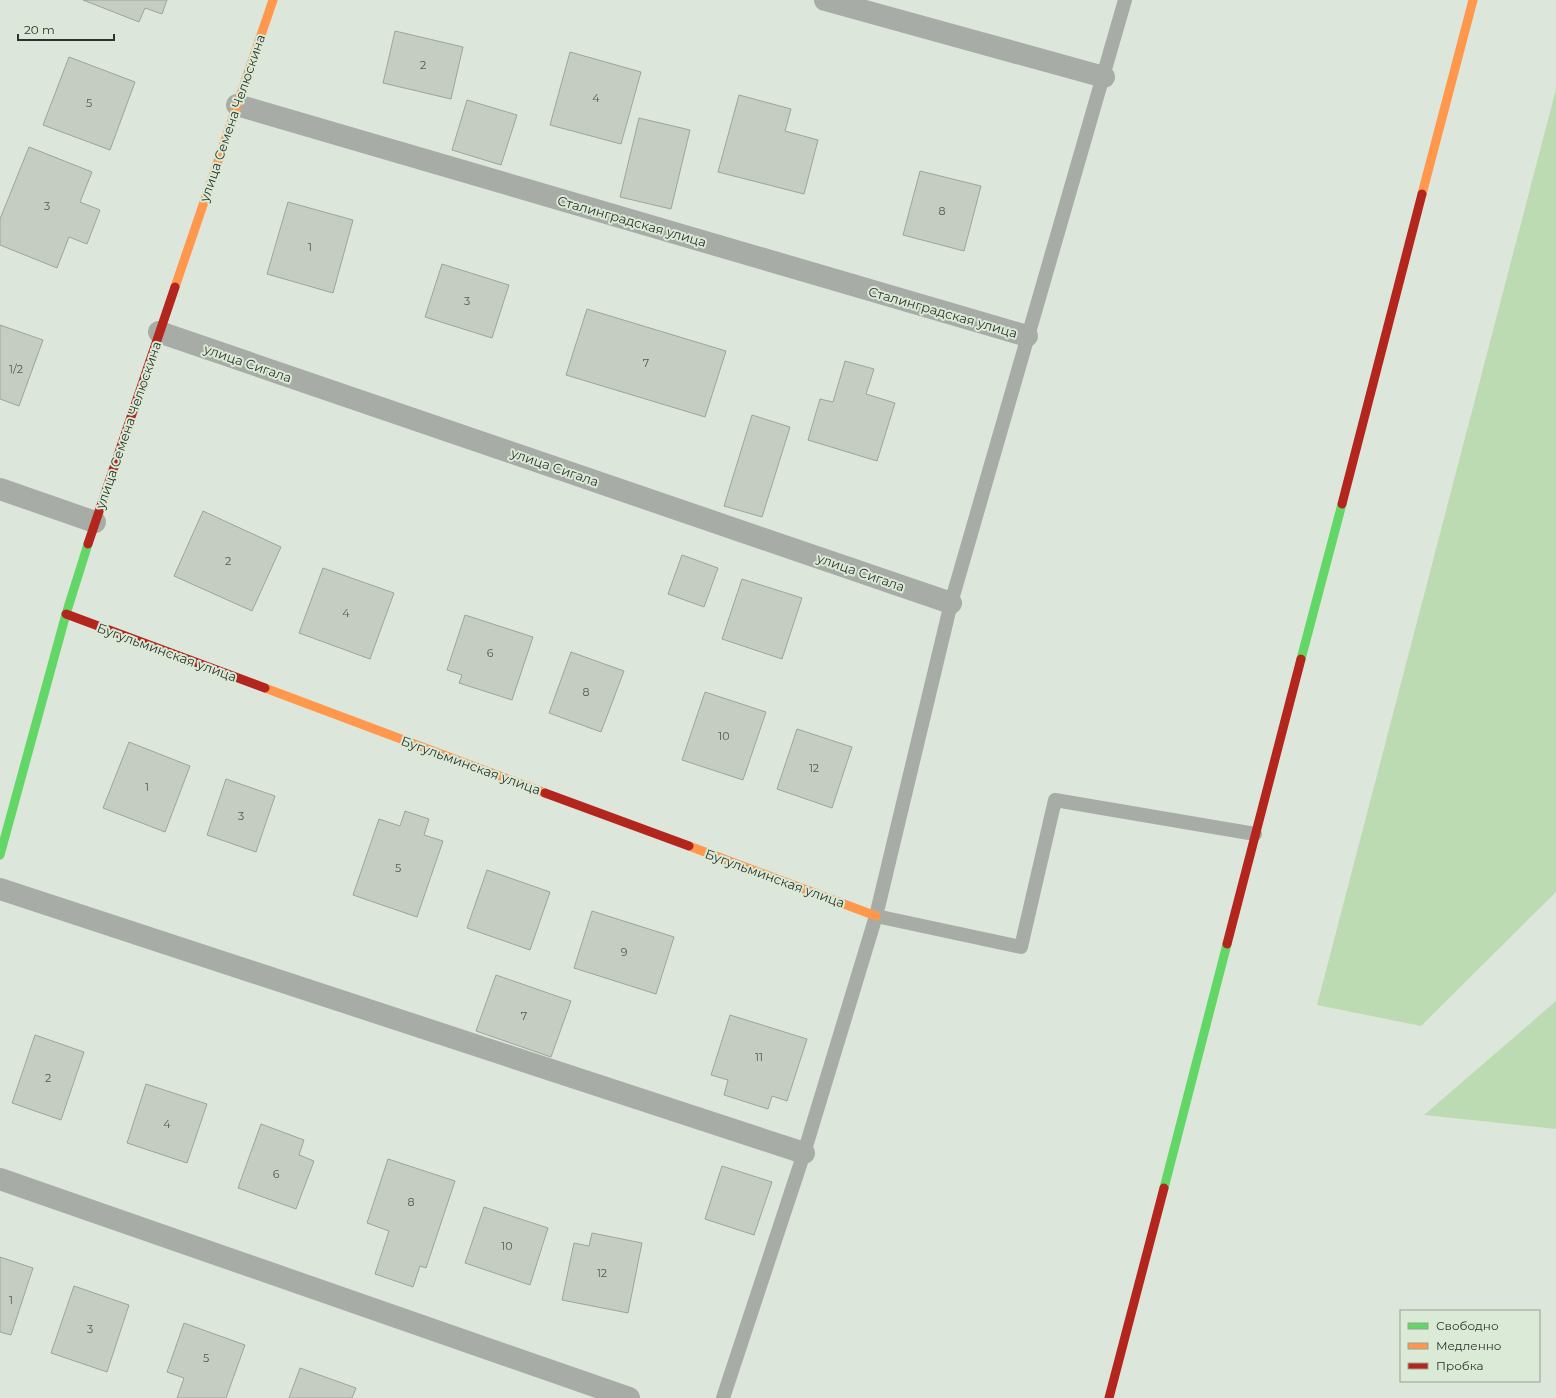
<svg xmlns="http://www.w3.org/2000/svg" width="1556" height="1398" font-family="Montserrat,sans-serif">
  <style>
    .green { fill: #bddbb2 }
    .building { fill: #c5ccc2; stroke: #9ea49b }
    .lines { fill: none; stroke-linecap: round; stroke-linejoin: round }
    .lane { stroke: #a8aca7; stroke-width: 14 }
    .street { stroke: #a8aca7; stroke-width: 22 }
    .fast { stroke: #63d668; stroke-width: 9 }
    .slow { stroke: #ff974d; stroke-width: 9 }
    .jam { stroke: #b3261e; stroke-width: 9 }
    .labels { text-anchor: middle; stroke-width: 4; stroke-linejoin: round; paint-order: stroke }
    .number-label { font-size: 11px; fill: #545a52 }
    .street-label { font-size: 13px; fill: #2e342c; stroke: #dbead6 }
  </style>
  <rect width="100%" height="100%" fill="#dde6da"/>
  <path class="green" d="M1556 89V892L1421 1026 1317 1005Z
    M1556 1001V1129L1424 1115Z"/>
  <path class="building" d="M83 0H167L162 14 145 8 139 22Z
    M395 31 463 47 451 99 383 83Z
    M570 52 641 72 621 144 550 125Z
    M69 57 135 82 110 150 43 125Z
    M739 95 791 109 785 131 818 140 804 194 718 172Z
    M467 100 517 115 501 165 452 150Z
    M639 118 690 130 671 209 620 197Z
    M29 147 92 172 80 202 100 210 87 244 69 237 57 268 0 245V219Z
    M920 171 981 186 964 251 903 235Z
    M288 202 353 220 333 293 267 274Z
    M442 264 509 285 492 338 425 317Z
    M587 309 726 351 705 417 566 375Z
    M0 325 43 340 19 406 0 399Z
    M845 361 874 369 866 394 895 403 877 461 808 440 820 399 833 402Z
    M752 415 790 427 762 517 724 506Z
    M203 511 281 547 252 611 174 576Z
    M682 555 718 568 704 607 668 594Z
    M323 568 394 593 370 659 299 633Z
    M742 579 802 598 782 659 722 639Z
    M465 615 533 637 512 700 459 683 462 675 447 670Z
    M571 652 624 671 601 732 549 713Z
    M705 692 766 712 743 780 682 760Z
    M797 729 852 747 832 808 777 789Z
    M129 742 190 766 165 832 103 808Z
    M226 779 275 796 256 852 207 835Z
    M405 811 429 819 424 835 443 841 417 917 353 895 379 819 400 826Z
    M487 870 550 892 530 950 467 928Z
    M592 911 674 937 656 994 574 968Z
    M496 975 571 1001 551 1057 476 1031Z
    M730 1015 807 1039 787 1101 772 1096 768 1109 724 1095 728 1080 711 1075Z
    M35 1035 84 1052 61 1120 12 1103Z
    M146 1084 207 1104 187 1163 127 1143Z
    M261 1124 304 1140 299 1155 314 1161 296 1209 238 1188Z
    M388 1159 455 1181 426 1268 420 1266 413 1287 375 1274 389 1231 367 1223Z
    M722 1166 772 1182 754 1235 705 1219Z
    M484 1207 548 1228 530 1285 465 1263Z
    M592 1233 642 1243 628 1313 562 1300 574 1243 589 1246Z
    M0 1257 33 1268 11 1335 0 1332Z
    M74 1286 129 1305 107 1372 51 1353Z
    M184 1323 245 1345 226 1398H177L184 1378 167 1372Z
    M300 1368 356 1388 352 1398H289Z"/>
  <g class="lines">
    <path class="lane" d="M876 916 1021 947 1055 800 1255 834
      M723 1398 804 1153 876 916 951 603 1125 0"/>
    <path class="street" d="M825 0 1104 77
      M237 105 1027 336
      M159 332 951 603
      M0 489 95 522
      M0 889 804 1153
      M0 1179 629 1398"/>
    <path class="fast" d="M1301 659 1342 504
      M0 855 66 614 88 544
      M1164 1188 1227 944"/>
    <path class="slow" d="M1422 194 1473 0
      M175 287 273 0
      M265 688 545 793
      M689 846 876 916"/>
    <path class="jam" d="M1342 504 1422 194
      M88 544 175 287
      M66 614 265 688
      M545 793 689 846
      M1227 944 1301 659
      M1109 1398 1164 1188"/>
  </g>
  <g class="labels">
    <g class="number-label">
      <text x="423" y="69">2</text>
      <text x="596" y="102">4</text>
      <text x="89" y="107">5</text>
      <text x="47" y="210">3</text>
      <text x="942" y="215">8</text>
      <text x="310" y="251">1</text>
      <text x="467" y="305">3</text>
      <text x="646" y="367">7</text>
      <text x="16" y="373">1/2</text>
      <text x="228" y="565">2</text>
      <text x="346" y="617">4</text>
      <text x="490" y="657">6</text>
      <text x="586" y="696">8</text>
      <text x="724" y="740">10</text>
      <text x="814" y="772">12</text>
      <text x="147" y="791">1</text>
      <text x="241" y="820">3</text>
      <text x="398" y="872">5</text>
      <text x="624" y="956">9</text>
      <text x="524" y="1020">7</text>
      <text x="759" y="1061">11</text>
      <text x="48" y="1082">2</text>
      <text x="167" y="1128">4</text>
      <text x="276" y="1178">6</text>
      <text x="411" y="1206">8</text>
      <text x="507" y="1250">10</text>
      <text x="602" y="1277">12</text>
      <text x="11" y="1304">1</text>
      <text x="90" y="1333">3</text>
      <text x="206" y="1362">5</text>
    </g>
    <g class="street-label">
      <text transform="translate(232 118) rotate(-71)" y="5">улица Семена Челюскина</text>
      <text transform="translate(632 221) rotate(16)" y="5">Сталинградская улица</text>
      <text transform="translate(943 312) rotate(16)" y="5">Сталинградская улица</text>
      <text transform="translate(248 363) rotate(19)" y="5">улица Сигала</text>
      <text transform="translate(128 425) rotate(-71)" y="5">улица Семена Челюскина</text>
      <text transform="translate(555 467) rotate(19)" y="5">улица Сигала</text>
      <text transform="translate(861 572) rotate(19)" y="5">улица Сигала</text>
      <text transform="translate(167 652) rotate(20)" y="5">Бугульминская улица</text>
      <text transform="translate(471 765) rotate(20)" y="5">Бугульминская улица</text>
      <text transform="translate(775 878) rotate(20)" y="5">Бугульминская улица</text>
    </g>
  </g>
  <rect x="1400" y="1310" width="140" height="72" fill="#dbead6" stroke="#96a192"/>
  <rect x="1408" y="1323" width="20" height="6" fill="#63d668" stroke="#96a192"/>
  <text x="1436" y="1330" font-size="12" fill="#2e342c">Свободно</text>
  <rect x="1408" y="1343" width="20" height="6" fill="#ff974d" stroke="#96a192"/>
  <text x="1436" y="1350" font-size="12" fill="#2e342c">Медленно</text>
  <rect x="1408" y="1363" width="20" height="6" fill="#b3261e" stroke="#96a192"/>
  <text x="1436" y="1370" font-size="12" fill="#2e342c">Пробка</text>
  <path d="M18 34v6h96v-6" fill="none" stroke="#2e342c" stroke-width="2"/>
  <text x="24" y="34" font-size="12" fill="#2e342c" stroke="#dbead6" stroke-width="3" paint-order="stroke">20 m</text>
</svg>
